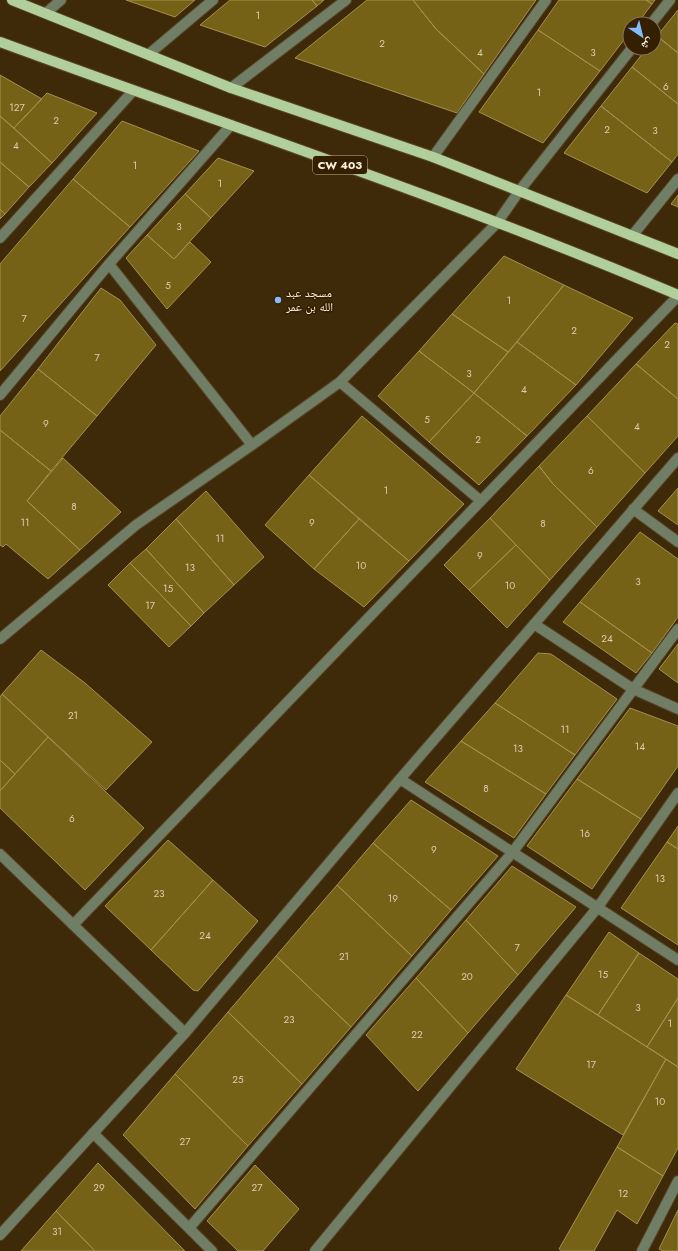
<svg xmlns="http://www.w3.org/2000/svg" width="678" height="1251" font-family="Jost,'Noto Naskh Arabic',sans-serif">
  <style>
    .building { fill: #756217; stroke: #a5914c }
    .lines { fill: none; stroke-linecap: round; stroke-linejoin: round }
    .minor-casing { stroke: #594526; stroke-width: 12 }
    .major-casing { stroke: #594526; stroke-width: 12 }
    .minor { stroke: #6f7e65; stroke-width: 10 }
    .major { stroke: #b0cf9b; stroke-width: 10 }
    .poi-dot { fill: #85bbfb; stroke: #341f00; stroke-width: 1.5 }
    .labels { text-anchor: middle; stroke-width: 3; stroke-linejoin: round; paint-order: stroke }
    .number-label { font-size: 10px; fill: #dcccad }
    .shield { fill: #341f00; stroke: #c1b19c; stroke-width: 1 }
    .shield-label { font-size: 11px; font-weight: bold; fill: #fef0df }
    .poi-label { font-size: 12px; fill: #fef0df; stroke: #341f00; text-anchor: start }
  </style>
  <rect width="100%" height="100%" fill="#3e2908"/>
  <path class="building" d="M126 0H195L175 17Z
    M230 0H312L317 6 265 47 200 25Z
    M312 0H324L317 6Z
    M367 0H413L436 29 484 74 457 113 295 58Z
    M413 0H536L484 74 436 29Z
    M559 0H646L652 4 637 24H630V32L600 71 538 30Z
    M646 0H655L652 4Z
    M678 10V53L657 36Z
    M538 30 600 71 543 143 479 112Z
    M657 36 678 53V104L632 67 647 48H654V40Z
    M632 67 678 104V154L672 162 601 106Z
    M0 75 42 99 14 128 0 116Z
    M47 93 97 113 52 163 14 128Z
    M601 106 672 162 647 193 564 153Z
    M0 116 52 163 29 187 0 162Z
    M122 121 199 151 130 227 73 179Z
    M218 158 254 171 211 218 185 194Z
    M0 162 29 187 5 214 0 209Z
    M73 179 130 227 0 371V264Z
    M185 194 211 218 174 259 147 235Z
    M678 195V207L671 204Z
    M0 209 5 214 0 219Z
    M147 235 174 259 190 242 211 262 167 309 126 258Z
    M504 256 564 285 508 352 452 314Z
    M564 285 633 318 576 385 517 342Z
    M101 288 120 300 156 345 97 416 38 369Z
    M452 314 508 352 474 393 419 351Z
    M675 323 678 324V399L636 364Z
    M517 342 576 385 527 436 474 393Z
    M419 351 474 393 429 442 378 396Z
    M636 364 678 399V436L645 473 587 416Z
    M38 369 97 416 51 471 0 430V416Z
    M474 393 527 436 479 485 429 442Z
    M362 416 464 504 409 561 309 475Z
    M587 416 645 473 597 527 553 484 539 466Z
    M0 430 51 471 27 501 80 550 48 579 6 544 3 547 0 545Z
    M63 458 121 512 80 550 27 501Z
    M539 466 553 484 597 527 550 580 490 518Z
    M309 475 359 519 314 569 265 525Z
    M678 488V525L658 511Z
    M206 491 264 557 234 585 176 519Z
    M490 518 516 545 469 590 444 565Z
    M176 519 234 585 204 613 146 549Z
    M359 519 409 561 364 607 314 569Z
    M640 532 678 559V617L652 653 580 602Z
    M516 545 550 580 507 628 469 590Z
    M146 549 204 613 191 626 130 563Z
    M130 563 191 626 169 647 108 585Z
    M580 602 652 653 636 673 563 622Z
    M678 644V683L659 669Z
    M41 650 85 683 152 742 106 790 2 694Z
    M538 653 551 654 617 699 575 755 495 703Z
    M2 694 48 737 15 774 0 760V697Z
    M495 703 575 755 546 794 461 741Z
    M630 708 678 726V766L641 819 577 779Z
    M48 737 144 828 85 890 0 808V791Z
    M461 741 546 794 514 838 425 782Z
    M0 760 15 774 0 791Z
    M577 779 641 819 592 889 527 846Z
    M411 800 498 856 451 910 373 843Z
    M678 826V849L667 842Z
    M168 840 213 880 151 950 105 906Z
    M667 842 678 849V945L621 908Z
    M373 843 451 910 412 956 337 885Z
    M512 866 576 907 518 975 466 920Z
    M213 880 258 921 198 991 193 990 151 950Z
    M337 885 412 956 351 1027 276 956Z
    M466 920 518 975 468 1033 416 978Z
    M609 932 639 953 598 1015 566 995Z
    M639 953 678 979V998L647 1047 598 1015Z
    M276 956 351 1027 302 1084 228 1012Z
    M416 978 468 1033 418 1091 366 1035Z
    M566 995 666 1059 623 1135 516 1069Z
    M678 998V1067L647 1047Z
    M228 1012 302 1084 248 1146 175 1074Z
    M666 1059 678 1067V1148L663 1176 617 1147Z
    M175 1074 248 1146 195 1209 123 1135Z
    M617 1147 663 1176 637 1224 617 1210 594 1251H562L559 1249Z
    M98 1163 185 1251H95L56 1211Z
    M255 1165 299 1209 263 1251H238L207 1221Z
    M678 1210V1251H663L659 1249Z
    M56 1211 95 1251H21Z"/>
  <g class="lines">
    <defs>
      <path id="minor" d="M46 13 61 0
        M651 24 670 0
        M149 54 213 0
        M231 88 346 0
        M433 157 546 0
        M632 236 678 179
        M0 238 133 91
        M109 264 252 445
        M340 382 481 501
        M0 395 109 264 231 125
        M633 509 678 542
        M534 624 633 689 678 709
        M0 639 136 525 252 445 340 382 497 223 520 190 632 48
        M400 779 678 960
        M0 854 185 1033
        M73 925 678 296
        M93 1133 212 1251
        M190 1227 512 853 678 629
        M0 1235 185 1033 400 779 678 458
        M315 1251 598 907 678 793
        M642 1251 678 1181"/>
      <path id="major" d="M12 0 231 88 433 157 678 254
        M0 42C226 125 456 201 678 295"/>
    </defs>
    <use href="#minor" class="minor-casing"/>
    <use href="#major" class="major-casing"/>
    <use href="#minor" class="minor"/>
    <use href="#major" class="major"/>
  </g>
  <circle class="poi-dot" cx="278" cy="300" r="4"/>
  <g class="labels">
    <g class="number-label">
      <text x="258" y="19">1</text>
      <text x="382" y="47">2</text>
      <text x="480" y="56">4</text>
      <text x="593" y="56">3</text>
      <text x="666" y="90">6</text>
      <text x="539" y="96">1</text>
      <text x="17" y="111">127</text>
      <text x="56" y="124">2</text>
      <text x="607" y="133">2</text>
      <text x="655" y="134">3</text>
      <text x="16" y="149">4</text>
      <text x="135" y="169">1</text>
      <text x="220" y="187">1</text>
      <text x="179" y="230">3</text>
      <text x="168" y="289">5</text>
      <text x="509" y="304">1</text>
      <text x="24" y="322">7</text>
      <text x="574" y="334">2</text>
      <text x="667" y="348">2</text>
      <text x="97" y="361">7</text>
      <text x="469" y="377">3</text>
      <text x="524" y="393">4</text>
      <text x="427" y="423">5</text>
      <text x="46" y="427">9</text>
      <text x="637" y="430">4</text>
      <text x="478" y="443">2</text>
      <text x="591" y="474">6</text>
      <text x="386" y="494">1</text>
      <text x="74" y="510">8</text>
      <text x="25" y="526">11</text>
      <text x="312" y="526">9</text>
      <text x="543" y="527">8</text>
      <text x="220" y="542">11</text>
      <text x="480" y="559">9</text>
      <text x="361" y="569">10</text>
      <text x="190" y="571">13</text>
      <text x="638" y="585">3</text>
      <text x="510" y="589">10</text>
      <text x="168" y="592">15</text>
      <text x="150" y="609">17</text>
      <text x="607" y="642">24</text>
      <text x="73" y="719">21</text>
      <text x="565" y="733">11</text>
      <text x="640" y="750">14</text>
      <text x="518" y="752">13</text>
      <text x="486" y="792">8</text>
      <text x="72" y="822">6</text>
      <text x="585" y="837">16</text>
      <text x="434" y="853">9</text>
      <text x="660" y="882">13</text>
      <text x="159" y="897">23</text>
      <text x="393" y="902">19</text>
      <text x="205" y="939">24</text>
      <text x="517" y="951">7</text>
      <text x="344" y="960">21</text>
      <text x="603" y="978">15</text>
      <text x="467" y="980">20</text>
      <text x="638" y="1011">3</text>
      <text x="289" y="1023">23</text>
      <text x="670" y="1027">1</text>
      <text x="417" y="1038">22</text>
      <text x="591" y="1068">17</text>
      <text x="238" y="1083">25</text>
      <text x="660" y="1105">10</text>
      <text x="185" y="1145">27</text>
      <text x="99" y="1191">29</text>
      <text x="257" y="1191">27</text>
      <text x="623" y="1197">12</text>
      <text x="57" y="1235">31</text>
    </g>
    <rect class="shield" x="313" y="156" width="54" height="18" rx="3"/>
    <g class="shield-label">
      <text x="340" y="169">CW 403</text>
    </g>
    <g class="poi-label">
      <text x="286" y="297">مسجد عبد<tspan x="286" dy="14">الله بن عمر</tspan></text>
    </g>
  </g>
  <g transform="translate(642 36) rotate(145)"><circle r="19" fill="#341f00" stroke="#857359"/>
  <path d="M0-3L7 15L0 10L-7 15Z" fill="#85bbfb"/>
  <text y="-6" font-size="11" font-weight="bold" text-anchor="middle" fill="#fef0df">ش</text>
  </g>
</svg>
